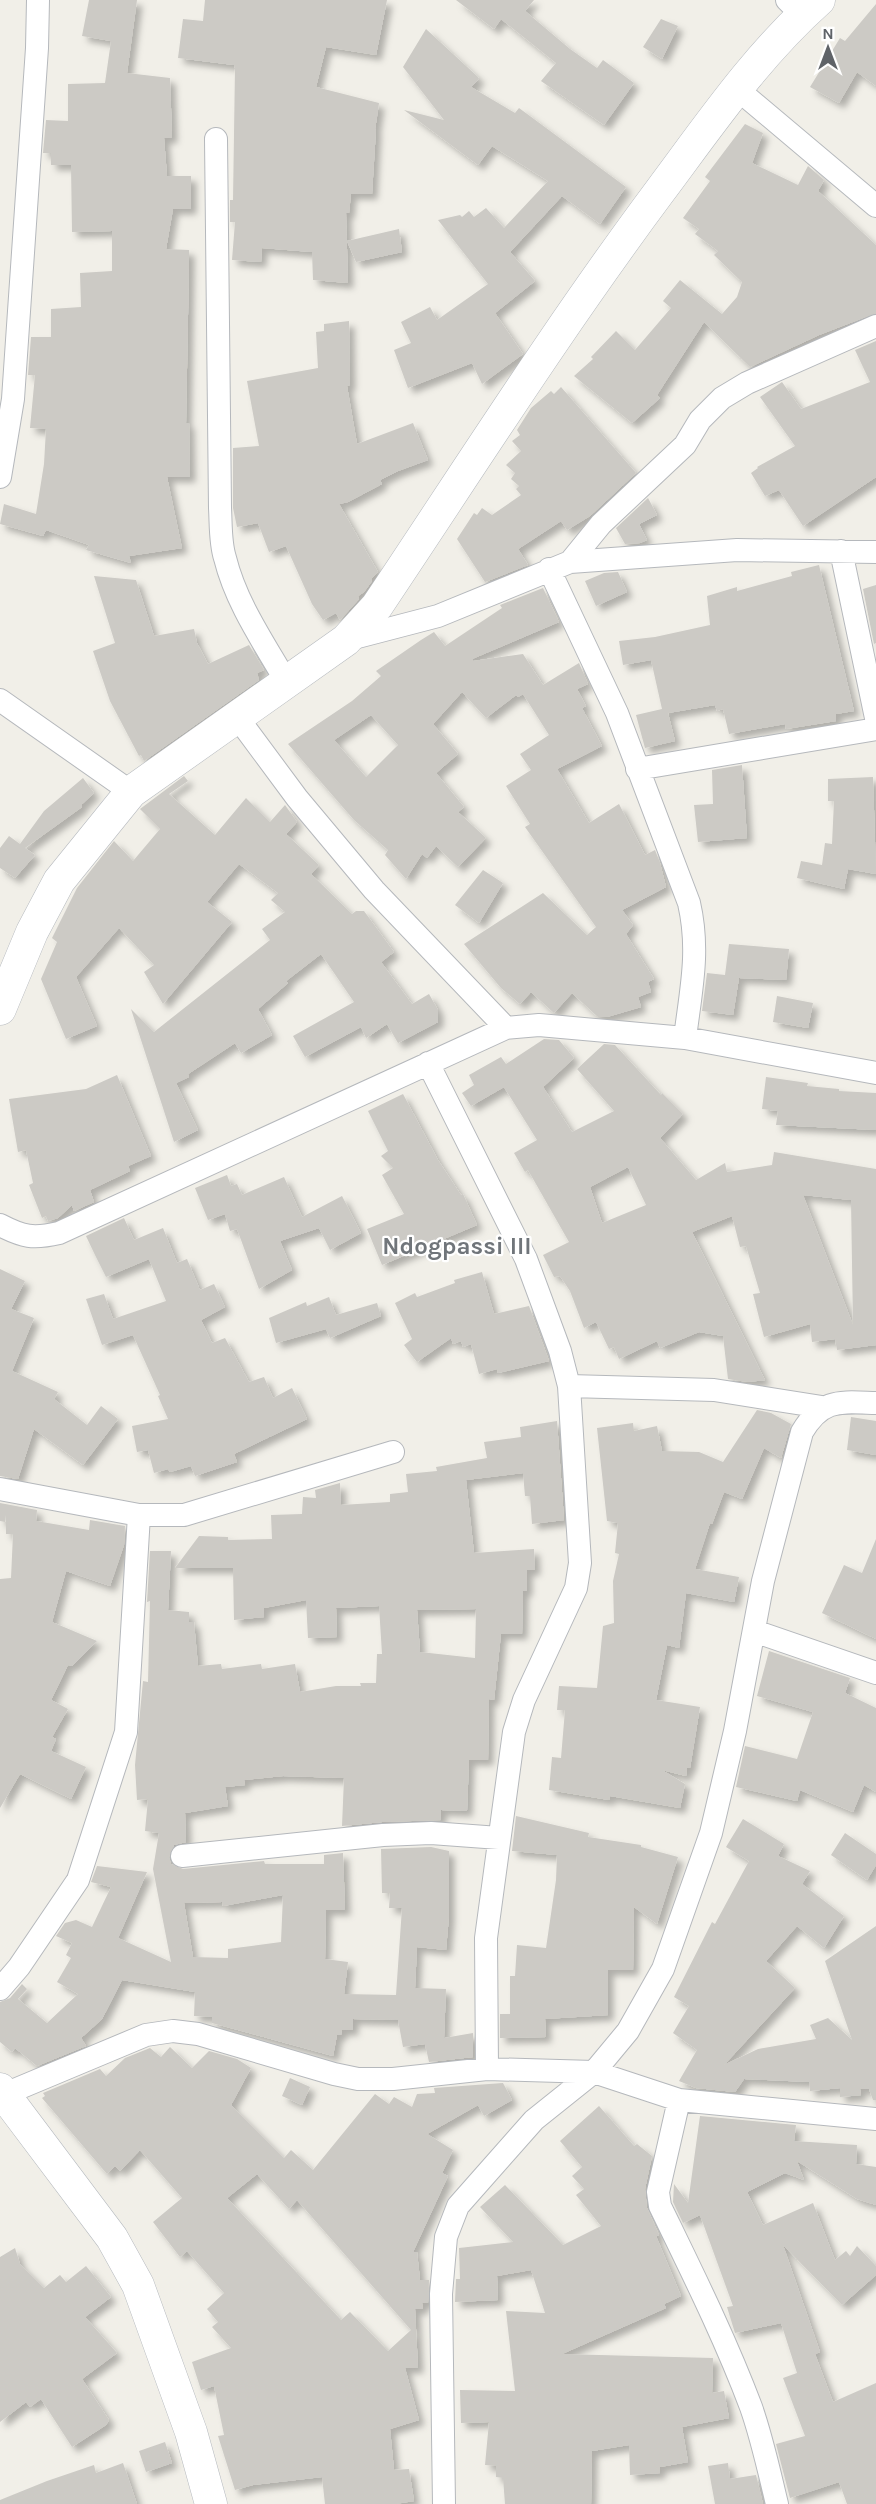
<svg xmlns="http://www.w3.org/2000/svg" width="876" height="2504" font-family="Karla,sans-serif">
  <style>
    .building { fill: #cccac5; fill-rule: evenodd; filter: url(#shadow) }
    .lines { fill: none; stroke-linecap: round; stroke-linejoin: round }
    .street-casing { stroke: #b5b8bc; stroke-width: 24 }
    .secondary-casing { stroke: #b6babf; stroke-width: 33 }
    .street { stroke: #fff; stroke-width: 22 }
    .secondary { stroke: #fff; stroke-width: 32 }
    .labels { text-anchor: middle; stroke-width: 4.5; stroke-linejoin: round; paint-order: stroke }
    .district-label { font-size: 24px; font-weight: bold; fill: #70757a; stroke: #fff }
  </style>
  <defs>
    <filter id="shadow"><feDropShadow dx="5.5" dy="5.5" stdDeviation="3" flood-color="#0004"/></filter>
  </defs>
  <rect width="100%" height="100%" fill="#f1efe8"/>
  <path class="building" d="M89 0H137L127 73 170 78 172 138H164L167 176H191V209H173L166 249 189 250V262L186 423H189L190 477H167L182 548 129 556 131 563 86 550 89 545 46 530 43 536 0 524 4 504 36 514 44 464 46 429 30 428 35 375H28L31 337H51V309L81 307 80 273 112 271V231L72 232 71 165H51V153H43L46 120 68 121V84L105 83 111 41 82 36Z
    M205 0H387L376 55 326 47 316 87 379 103 375 130 376 129 372 194H351L349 213H346L348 283 313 280 312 252 262 248 261 262 232 260 235 222H230V200H233L235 68 234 65 178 58 183 19 203 21Z
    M456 0H534L525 11 570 49 597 68 603 60 634 83 604 125 541 81 556 63 501 19 494 29Z
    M876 4V86L857 72 839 103 810 87 840 38 845 41Z
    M661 19 678 26 662 59 643 47Z
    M426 29 478 77 479 79 471 87 515 113 519 108 626 187 600 224 562 196 510 252 535 281 495 313 523 354 482 384 472 363 408 388 394 350 411 343 401 322 430 307 437 320 488 284 438 220 460 215 462 217 469 211 474 217 486 208 504 228 548 181 492 146 478 165 404 110 444 120 403 67Z
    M745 124 763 133 752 163 798 185 808 166 824 180 818 191 876 245V313L819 335 750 367 704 322 657 395 660 398 632 423 574 376 593 359 591 357 616 331 635 350 671 308 663 301 680 280 722 314 737 297 742 282 714 255 718 251 695 234 699 229 683 218 710 181 705 177Z
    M399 229 402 252 356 262 347 241Z
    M349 321 350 385 347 386 357 444 413 423 428 460 398 471 380 480 382 484 348 502 339 504 378 572 371 579 372 581 364 592 358 596 359 599 340 620 336 613 323 620 312 604 286 546 269 552 258 523 237 527 233 508V448L259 446 247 381 318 368 316 332 324 331V324Z
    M876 341V477L803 526 779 490 765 496 751 473 758 468 757 467 795 446 760 397 782 382 801 409 870 382 855 350Z
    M561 387 636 473 590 516 567 530 561 521 518 549 528 565 485 582 457 539 474 513 477 515 482 508 492 515 521 495 516 489 519 486 511 479 515 473 506 465 521 451 512 441 520 435 517 430 531 408 551 391 554 394Z
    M648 498 657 515 639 524 647 540 640 543 625 544 616 528Z
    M819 565 854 711 836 714V721L786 729 785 724 729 734 723 709 717 711 715 705 668 713 675 741 645 748 636 715 662 709 651 660 623 665 619 641 655 637 710 625 707 596 737 587V591L792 576 791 572Z
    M618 572 627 592 596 606 585 581 604 573Z
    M94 576 136 580 154 636 194 629 197 643 208 664 249 645 264 670 257 673 259 680 144 761 141 755 139 756 110 701 93 651 115 643Z
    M876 585V643L874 644 863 589Z
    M543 588 559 622 472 659 473 661 523 654 543 685 579 663 588 684 577 689 586 706 582 708 602 746 557 769 589 823 619 804 645 855 655 850 660 863 666 887 622 910 633 925 626 934 654 979 648 982 651 992 638 997 641 1007 607 1017H598L572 993 554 1013 531 992 520 1004 501 988 464 944 543 893 587 935 596 927 525 827 530 824 506 786 531 770 520 754 549 735 523 694 518 697 516 695 486 718 462 692 433 724 458 754 436 773 464 807 458 812 486 838 458 867 436 846 427 858 422 854 406 879 385 855 388 850 354 820 288 744 352 701 381 676 376 671 421 640 434 632 445 646 502 608 500 605ZM371 715 398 745 366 777 334 740Z
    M742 765 747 838 698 842 694 805 713 804 712 770Z
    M184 776 188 781 169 794 215 835 246 798 270 822 285 805 297 822 286 834 319 865 311 874 352 914 356 911H364L394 952 381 962 412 1004 429 994 438 1010V1022L398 1043 387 1024 366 1038 361 1027 305 1057 293 1036 354 1002 321 954 286 981 288 983 258 1009 272 1035 241 1053 235 1043 188 1074 189 1077 176 1083 198 1130 174 1142 131 1009 154 1032 270 940 262 929 285 912 271 900 278 893 239 864 207 902 232 922 163 1004 144 972 154 965 119 928 76 977 97 1026 66 1039 41 979 57 942 52 938 77 888 114 841 133 861 160 829 140 809Z
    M873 777 876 874 848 869 844 889 797 878 801 861 822 865 825 843 832 844 834 801H828V779Z
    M83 778 94 793 81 805 82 807 25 848 35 855 15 878 0 868V848L9 836 20 844 44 811Z
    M483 870 503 883 479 923 455 905Z
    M729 944 789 949 786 980 739 978 733 1015 702 1011 707 973 725 975Z
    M777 996 813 1003 808 1028 773 1022Z
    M544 1039 559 1040 574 1058 543 1087 572 1132 614 1111 577 1069 604 1044 615 1045 661 1095 662 1093 683 1114 660 1138 696 1180 725 1163 727 1172 772 1165 774 1152 876 1169V1345L837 1350 835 1339 812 1342 810 1324 764 1337 753 1294 760 1293 746 1246 740 1247 732 1216 692 1232 765 1380 748 1382 728 1379 723 1336 699 1332 660 1348 657 1341 619 1359 614 1347 609 1349 596 1322 584 1328 570 1291 560 1276 554 1277 543 1255 569 1242 528 1170 525 1172 514 1153 537 1140 504 1087 471 1106 462 1093 474 1085 469 1075 501 1057 506 1064ZM628 1167 646 1205 602 1223 590 1187ZM803 1195 851 1200 853 1325Z
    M117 1075 151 1156 128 1166 130 1171 90 1190 94 1202 74 1211 72 1205 58 1218 48 1221 46 1216 42 1218 29 1185 33 1183 26 1150 18 1152 9 1099 86 1089Z
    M766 1077 808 1083 807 1086 839 1089V1091L876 1093V1130L776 1125 778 1111 762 1109Z
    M403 1094 438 1160 461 1195 463 1194 477 1225 382 1265 367 1229 404 1214 382 1175 393 1168 381 1156 388 1151 368 1111Z
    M227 1175 231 1186 237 1184 242 1195 284 1177 302 1217 342 1196 361 1233 330 1250 319 1228 280 1241 292 1270 259 1289 237 1229 230 1231 225 1214 208 1220 195 1188Z
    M124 1218 134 1240 163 1228 177 1263 187 1259 200 1290 214 1284 225 1307 201 1320 212 1343 225 1338 249 1382 264 1377 273 1398 292 1388 307 1419 234 1454 237 1462 195 1476 191 1466 170 1472 168 1469 154 1473 148 1450 137 1452 132 1426 168 1419 158 1396 160 1395 133 1335 102 1345 86 1299 104 1294 113 1319 166 1301 149 1259 106 1277 95 1255 86 1236Z
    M0 1269 25 1281 11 1309 34 1318 12 1371 58 1392 54 1399 87 1425 101 1406 118 1419 83 1465 34 1429 18 1479 0 1476Z
    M482 1272 494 1314 529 1306 549 1361 498 1373 497 1369 479 1374 471 1344 463 1347 461 1341 453 1344 451 1338 417 1362 404 1345 412 1339 395 1303 415 1293 417 1297 455 1283 454 1280Z
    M329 1297 336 1315 377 1303 381 1316 330 1338 326 1329 276 1343 269 1318 306 1302 307 1306Z
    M757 1410 771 1413 791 1424 781 1458 764 1448 742 1499 724 1492 712 1524 710 1523 695 1569 739 1577 734 1602 686 1593 679 1648 667 1645 656 1700 700 1707 690 1768H687L686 1776 662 1770 685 1784 680 1808 610 1796 609 1800 549 1790 552 1757 561 1758 565 1710H557L559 1686 597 1688 603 1626 614 1623 613 1581 619 1554 615 1553 618 1523 607 1521 597 1428 633 1423 634 1431 657 1426 662 1451 699 1452 723 1462Z
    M851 1417 876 1421V1455L847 1450Z
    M557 1421 564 1520 532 1524 530 1496H525L523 1473 466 1480 474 1553 534 1549 535 1570H527V1591H523L522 1634H501L494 1700 489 1699 488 1760H469L467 1811 441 1810V1820L382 1822 342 1826 344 1778 283 1776 244 1780 245 1785 225 1787 228 1806 185 1813 186 1842 174 1845 169 1857 171 1864 183 1869 264 1861 265 1864H324V1855L343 1853 345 1910H326L325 1959 348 1962 344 1994 396 1995 402 1908H389L390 1893H382L381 1849 431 1847 449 1851V1916L446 1950 417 1947 415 1988 446 1989 444 2038 473 2033V2057L429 2062 425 2044 403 2047 398 2020 353 2019V2030H342L341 2035H337L333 2056 212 2023V2017L194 2016 195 1992 122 1980 102 2019 81 2038 86 2046 37 2066 15 2048 12 2052 0 2042V2002L10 1998 22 1984 27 1989 18 1999 47 2023 78 1994 57 1982 71 1958 66 1955 72 1943 56 1936 65 1923 76 1920 92 1927 111 1887 91 1882 97 1866 147 1872 118 1938 171 1962 153 1869 159 1833 145 1831 148 1799 137 1800 135 1765 143 1681 148 1682 150 1601 147 1602 150 1551H171L168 1610 189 1612V1622H194L198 1666 221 1664 222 1669 261 1664 262 1669 295 1664 300 1692 336 1686H361L360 1683H376L377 1654H382L379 1606 336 1608 337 1637 308 1638 306 1600 264 1608V1617L234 1620 233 1568H175L199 1536 228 1537V1540L272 1539 271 1515 302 1514 303 1497 316 1498 315 1490 340 1483 341 1505 390 1502V1494L408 1492 406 1474 437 1471 436 1467 487 1458 484 1442 521 1437 520 1427ZM476 1609 475 1658 420 1652 417 1610ZM283 1895 281 1942 228 1949V1958L193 1957 184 1903 222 1902 223 1906Z
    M0 1503 37 1510 36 1521 89 1530 90 1520 125 1526 124 1545 110 1586 66 1571 52 1622 97 1641 72 1666 68 1665 51 1700 68 1709 52 1737 56 1739 51 1751 86 1767 71 1799 20 1774 0 1808V1579L11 1578 13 1534H6V1515L5 1522 0 1521Z
    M876 1539V1639L822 1613 844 1565 862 1573Z
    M769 1651 850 1678 845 1693 876 1708V1792L864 1785 853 1812 800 1790 797 1801 736 1787 745 1746 797 1759 813 1712 757 1696Z
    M516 1816 589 1833 588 1837 641 1845V1847L678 1857 657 1924 634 1907 633 1970H608V2015L545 2019 546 2037 500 2038V2014H510V1976H515L517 1945 546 1948 556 1880 557 1855 512 1851Z
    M743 1819 784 1844 778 1856 810 1871 802 1884 844 1916 824 1948 797 1926 766 1961 795 1988 724 2065 758 2049 816 2039 810 2025 828 2018 852 2040 825 1961 876 1926V2100H873L869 2089H860L861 2095 840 2097V2088L810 2091 809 2082 744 2079 735 2092 696 2088 679 2081 697 2050 673 2033 689 2006 674 1997 712 1922 715 1924 749 1861 726 1847Z
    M845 1833 876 1854V1865L867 1880 831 1855Z
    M170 2047 192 2068 209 2051 237 2059 251 2068 231 2105 284 2158 291 2150 313 2170 375 2094 389 2104 394 2097 412 2107 417 2094 435 2093 434 2088 503 2083 512 2100 484 2116 478 2105 427 2134 453 2150 442 2173 448 2176 413 2252H417L420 2280H429L428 2303H422L423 2309H415L418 2368H405L419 2420 390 2429 394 2470 409 2469 414 2501 395 2504H325L322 2477 253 2485 235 2490 218 2436 224 2435 214 2386 201 2390 192 2362 231 2348 212 2327 218 2322 207 2309 224 2293 187 2251 180 2257 153 2222 182 2198 140 2150 120 2171 115 2166 107 2174 42 2098 45 2096 43 2093 100 2069 106 2076 125 2058 150 2048 161 2057ZM257 2174 289 2209 297 2200 411 2330 388 2351 350 2312 341 2320 227 2198Z
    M290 2078 310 2087 302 2105 282 2096Z
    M599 2106 634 2146 637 2144 652 2156 645 2189 647 2208 659 2235 656 2236 681 2296 664 2304 666 2308 562 2354 713 2358 712 2393 724 2391 729 2418 682 2427 688 2462 660 2467V2473L630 2475 629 2445 592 2451 591 2504H505L503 2478 496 2477V2466L485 2465 489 2422 461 2423 460 2390 515 2391 506 2311 545 2313 531 2270 497 2276 498 2300 455 2302 456 2279H460L459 2248 513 2242 480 2207 505 2185 563 2245 601 2226 576 2195 584 2189 572 2176 582 2167 560 2141Z
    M700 2116 796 2125 794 2141 857 2145 856 2164 876 2167V2205L857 2199 797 2161 804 2180 785 2173 747 2192 763 2225 813 2203 835 2260 846 2251 850 2256 857 2246 876 2266V2275L842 2305 783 2245 820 2352 815 2354 833 2402 876 2383V2504H847L839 2482 790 2498 776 2444 805 2436 783 2378 797 2373 781 2323 735 2333 727 2307 733 2306 700 2215 683 2223 673 2202 674 2184 688 2203Z
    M15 2248 20 2264 44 2288 60 2275 66 2282 86 2266 111 2297 85 2317 117 2353 82 2379 109 2420 106 2425 72 2447 41 2399 30 2407 26 2402 0 2422V2257Z
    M165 2442 172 2463 146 2472 139 2451Z
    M123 2463 137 2504H0V2500L47 2481 94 2465 96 2473Z
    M728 2463 730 2479 756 2475 763 2504H715L708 2466Z"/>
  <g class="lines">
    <defs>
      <path id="street" d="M787 0 802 15
        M736 88 876 206
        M216 139 220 508C221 524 220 543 225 558 236 603 264 643 287 683
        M0 477 13 399 37 48 38 0
        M841 551 876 718
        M570 562 737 550 876 552
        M549 569 617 713 689 903C700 951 691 989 685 1038
        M346 640 438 616 570 562 601 524 685 445 700 420 722 398 747 383 876 326
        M0 700 131 792
        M237 717 297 798 374 890 506 1028
        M637 769 876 729
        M428 1063 526 1259 560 1351 569 1386 580 1563 576 1588 524 1700 514 1732 486 1938 487 2069
        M0 1225C23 1237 33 1239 59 1233L506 1028 539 1025 685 1038 876 1073
        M569 1386 714 1390 822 1407
        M0 1489 139 1515H184L393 1452
        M754 1631 876 1673
        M182 1856 383 1835 431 1833 499 1838
        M0 1989 19 1967 78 1880 126 1732 139 1515
        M5 2094 146 2035 173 2031 198 2034 334 2074 358 2079H393L487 2069 594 2072 679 2100 876 2119
        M679 2100 658 2192 660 2206C692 2272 725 2338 751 2407 762 2438 769 2471 777 2504
        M444 2504 441 2294 446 2237 458 2206 534 2120 594 2072 628 2031 663 1969 711 1833 735 1731 763 1581 802 1432C822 1398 840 1402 876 1403"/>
      <path id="secondary" d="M0 1009 32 932 59 881 131 792 346 640 377 606C470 467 560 325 660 191 710 124 757 55 819 0
        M0 2089 112 2238 138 2285 191 2432 211 2504"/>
    </defs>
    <use href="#street" class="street-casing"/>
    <use href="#secondary" class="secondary-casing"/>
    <use href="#street" class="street"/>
    <use href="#secondary" class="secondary"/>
  </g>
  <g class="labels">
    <g class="district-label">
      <text x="457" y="1254">Ndogpassi III</text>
    </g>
  </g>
  <g transform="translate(828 48)" stroke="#ffffff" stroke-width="4.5" paint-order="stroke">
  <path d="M0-4.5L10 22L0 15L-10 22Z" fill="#5f6368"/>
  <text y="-9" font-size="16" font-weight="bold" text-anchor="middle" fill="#5f6368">N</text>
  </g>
</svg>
